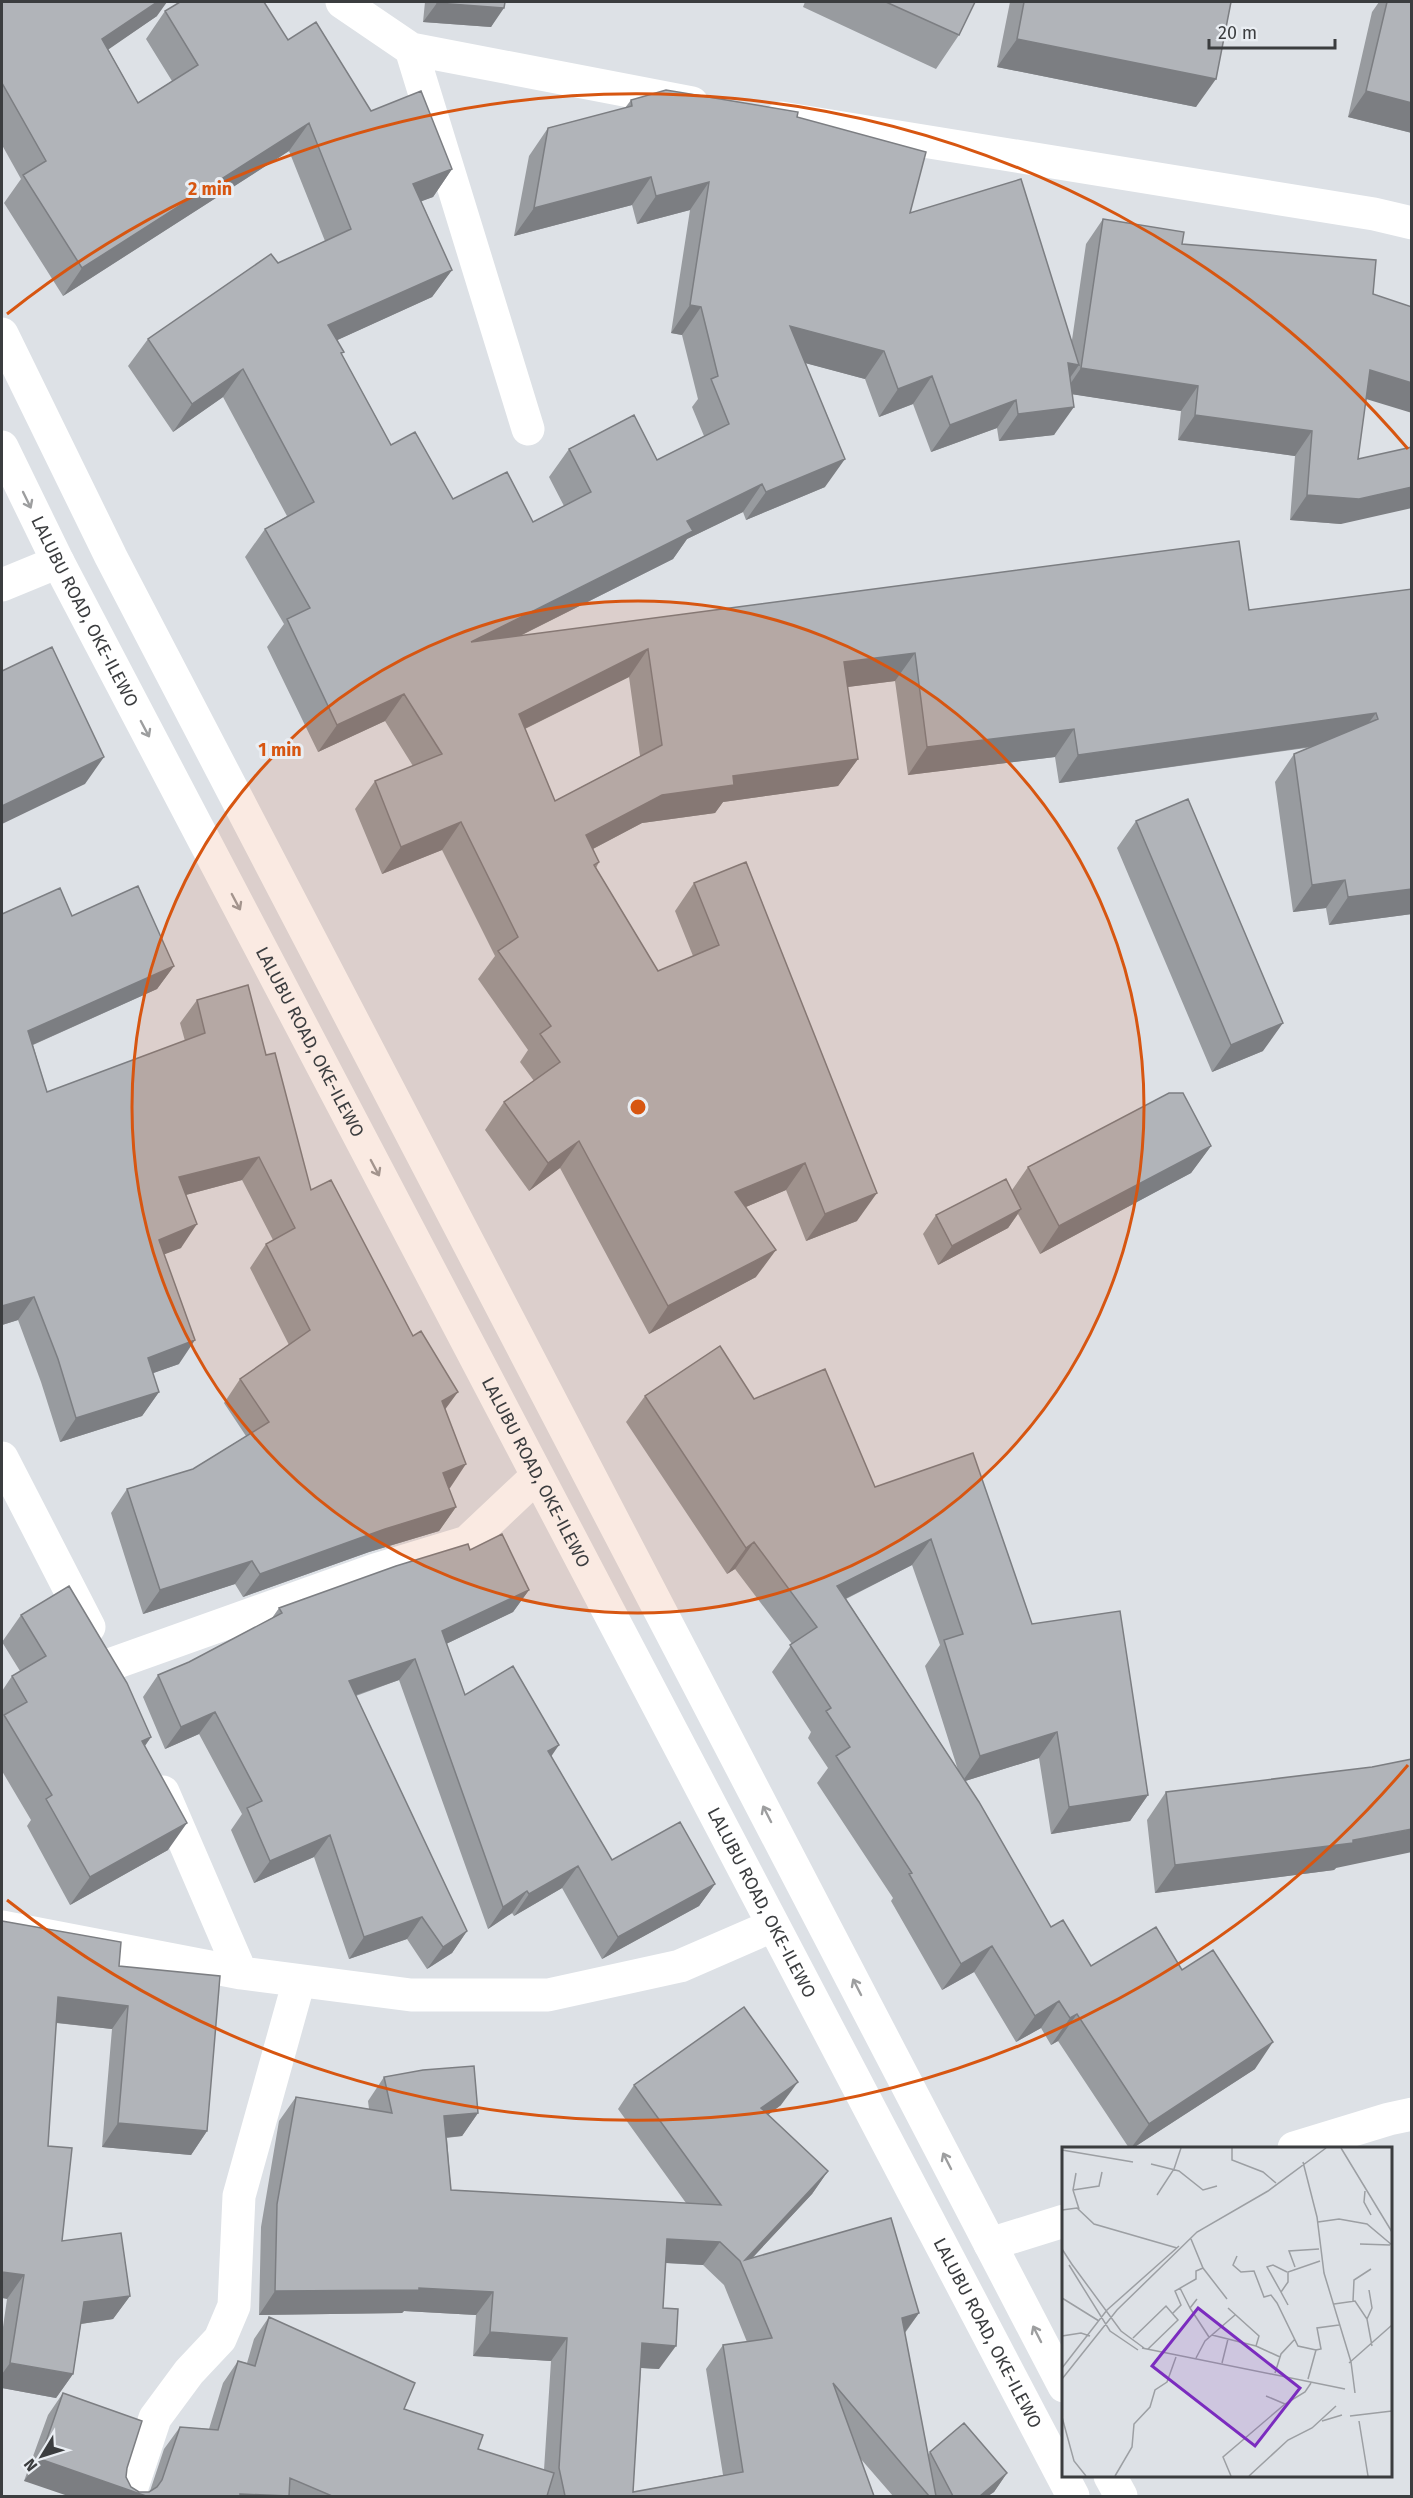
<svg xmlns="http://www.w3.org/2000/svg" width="1413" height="2498" font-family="'Fira Sans',sans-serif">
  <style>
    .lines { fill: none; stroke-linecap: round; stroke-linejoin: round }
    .minor { stroke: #fff; stroke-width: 33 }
    .major { stroke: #fff; stroke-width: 33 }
    .wall { fill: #989b9f; fill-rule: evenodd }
    .shaded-wall { fill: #7c7e82 }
    .building { fill: #b1b4b9; stroke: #7c7e82; stroke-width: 1.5; fill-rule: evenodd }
    .oneway { stroke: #9d9e9f }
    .ring { fill: none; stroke: #d75611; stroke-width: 3 }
    .labels { text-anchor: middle; stroke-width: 6; stroke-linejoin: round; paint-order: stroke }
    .street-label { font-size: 18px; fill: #3b3d3f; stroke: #eaeef3 }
    .inset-road { fill: none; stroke: #9c9fa3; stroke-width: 1.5 }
    .view { fill: #7b2cbf; fill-opacity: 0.15; stroke: #7b2cbf; stroke-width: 3 }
    .inset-edge { fill: none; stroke: #3b3d3f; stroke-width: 3 }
    .centre { fill: #d75611; stroke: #eaeef3; stroke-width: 3 }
    .ring-label { font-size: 18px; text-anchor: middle; font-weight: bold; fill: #d75611; stroke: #eaeef3; stroke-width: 6; stroke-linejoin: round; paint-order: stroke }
  </style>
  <rect width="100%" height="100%" fill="#dde1e6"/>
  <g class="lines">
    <path class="minor" d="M342 2 411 49 692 103
      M411 49 528 429
      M781 118 1374 214 1412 223
      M2 585 58 562
      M2 1458 89 1627
      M109 1665 375 1570 467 1542 536 1477
      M163 1792 241 1973
      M2 1927 241 1973 411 1995H548L680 1966 772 1926
      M1294 2148 1389 2119 1412 2114
      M990 2244 1064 2221
      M129 2496 155 2418 189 2372 220 2339 234 2306 239 2196 299 1981"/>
    <g class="major">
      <path d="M2 334 111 557 1064 2386"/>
      <path id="s1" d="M2 447 58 562 1073 2496"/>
      <path d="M1110 2476 1121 2496"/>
    </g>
  </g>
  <path class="wall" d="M2 2 157 16 108 49 138 103 172 81 146 39 165 11 288 40 371 111 452 169 433 197 421 201 452 270 432 297 337 340 342 355 391 445 453 499 533 522 564 506 549 477 569 449 657 460 704 436 692 407 698 399 682 335 671 333 690 210 637 224 632 205 514 236 529 156 548 128 625 108 631 100 797 117 910 213 1072 340 1086 244 1103 219 1182 244 1366 399 1341 524 1290 520 1295 456 1178 440 1181 411 1072 394 1054 435 999 441 997 428 931 452 913 404 879 417 865 379 806 363 825 487 746 520 743 512 687 539 673 559 520 636 1249 610 1412 589V914L1329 925 1326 908 1293 912 1275 782 1294 754 1313 747 1059 783 1055 757 908 775 895 681 847 687 858 759 838 786 723 802 715 813 642 823 593 849 599 862 596 868 658 971 693 956 675 911 694 883 857 1221 806 1241 786 1190 746 1207 756 1277 649 1334 560 1168 529 1191 485 1130 504 1102 534 1081 520 1062 528 1050 478 979 495 956 442 850 382 874 355 809 375 781 413 766 385 721 318 752 267 647 284 624 245 557 265 529 287 516 223 397 173 432 128 366 148 339 278 263 325 241 289 151 63 296 4 203 21 179 2 145ZM629 677 640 756 555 801 525 729Z
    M425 2H505L491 27 423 22Z
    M805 2H975L959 35 936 69 803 7Z
    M1010 2H1231L1196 107 997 67Z
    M1379 2H1412V133L1348 117 1372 12Z
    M1136 821 1263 1051 1212 1072 1117 848Z
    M2 914 72 916 174 966 157 989 33 1045 47 1092 185 1041 180 1023 197 1000 266 1055 311 1190 445 1409 450 1488H448L456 1507 439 1531 369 1552 243 1597 235 1584 143 1614 111 1513 127 1489 193 1469 246 1436 224 1403 240 1379 289 1345 250 1268 266 1244 273 1240 242 1180 186 1195 181 1248 164 1254 179 1364 153 1373 159 1392 142 1416 60 1442 41 1382 18 1320 2 1325Z
    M1211 1146 1191 1173 1040 1254 1018 1214 1008 1228 938 1265 923 1234 936 1215 1012 1190 1028 1167Z
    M645 1396 754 1399 875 1487 1032 1624 1148 1795 1130 1821 1051 1834 1039 1758 965 1781 1051 1927 1091 1966 1182 1970 1255 2069 1133 2148H1129L1058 2041 1051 2045 1041 2028 1016 2042 974 1972 942 1990 891 1901 893 1898 817 1783 828 1768 808 1738 811 1732 772 1672 792 1644 735 1569 727 1574 626 1422ZM912 1565 940 1645 925 1666 958 1770 846 1599Z
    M470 1550 529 1590 513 1612 446 1644 465 1695 551 1756 612 1860 715 1884 699 1906 602 1959 562 1888 514 1916 512 1913 488 1929 399 1680 356 1696 467 1931 452 1953 427 1969 407 1939 349 1959 314 1857 254 1883 231 1830 242 1814 199 1734 165 1749 143 1697 158 1675 189 1662 272 1618 279 1608Z
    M21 1615 151 1737 145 1746 168 1850 70 1905 27 1826 31 1820 2 1771V1691L12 1676 20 1671 2 1642Z
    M1166 1792 1336 1868 1334 1870 1155 1893 1147 1820Z
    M2 1921 119 1966 207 2131 191 2155 102 2147 112 2029 56 2023 48 2146 62 2241 130 2296 113 2319 81 2324 73 2374 56 2398 2 2388V2334L7 2299Z
    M384 2077 478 2113 462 2136 447 2138 451 2190 686 2203 618 2109 634 2085 781 2105 768 2115 828 2171 812 2194 752 2258 919 2313 905 2333 928 2455 930 2452 1007 2473 994 2492 988 2496H893L860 2458 874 2496H146L24 2481 48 2415 63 2393 127 2468 126 2477 131 2487 139 2492H149L150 2491 164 2449 180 2427 209 2429 223 2383 238 2361 247 2363 254 2339 269 2317 404 2409 478 2449 544 2470 551 2361 473 2356 476 2315 404 2311 402 2313 259 2315 261 2227 279 2121 296 2097 369 2109 368 2101ZM665 2263 703 2265 724 2285 747 2342 723 2345 706 2369 723 2475 633 2492 641 2368 659 2369Z"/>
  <path class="shaded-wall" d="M157 2H167L157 16 83 67 102 39Z
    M437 3 504 8 491 27 423 22Z
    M1017 39 1216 79 1196 107 997 67Z
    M1366 91 1412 103V133L1348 117Z
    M309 123 289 151 63 296 82 268Z
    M452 169 433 197 393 212 413 184Z
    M651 177 632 205 514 236 534 208Z
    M709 182 690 210 637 224 656 196Z
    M452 270 432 297 309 353 328 325Z
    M690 305 701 307 682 335 671 333Z
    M790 326 884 351 865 379 771 354Z
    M1068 363 1079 365 1060 392Z
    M1081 368 1198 386 1181 411 1064 393Z
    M243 369 223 397 173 432 192 404Z
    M1370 370 1412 383V413L1353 395Z
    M932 376 913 404 879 417 898 389Z
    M1016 400 997 428 931 452 950 425Z
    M1074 407 1054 435 999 441 1018 414Z
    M1195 415 1312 431 1295 456 1178 440Z
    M845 459 825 487 746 520 766 492Z
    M762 484 743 512 687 539 673 559 452 670 471 642 687 521Z
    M1412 487V508L1341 524 1290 520 1307 495Z
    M648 649 629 677 500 741 519 714Z
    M915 653 895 681 824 690 844 662Z
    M404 694 385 721 318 752 337 725Z
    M1376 713 1356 740 1059 783 1078 755Z
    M1074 729 1055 757 908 775 927 747Z
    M104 757 85 784 2 824V806Z
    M858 759 838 786 723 802 715 813 642 823 566 863 586 835 662 795 733 776Z
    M461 822 442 850 382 874 401 847Z
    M1345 880 1326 908 1293 912 1312 885Z
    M1412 889V914L1329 925 1348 897Z
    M174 966 157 989 12 1054 28 1031Z
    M1283 1023 1263 1051 1212 1072 1231 1045Z
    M579 1141 560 1168 529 1191 548 1163Z
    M1211 1146 1191 1173 1040 1254 1059 1226Z
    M259 1157 242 1180 163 1201 179 1177Z
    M805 1163 786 1190 715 1220 735 1192Z
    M877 1193 857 1221 806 1241 825 1214Z
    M1021 1209 1008 1228 938 1265 952 1246Z
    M197 1224 181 1248 142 1263 159 1240Z
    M776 1250 756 1277 649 1334 668 1306Z
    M34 1297 18 1320 2 1325V1306Z
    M195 1340 179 1364 131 1381 148 1358Z
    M159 1392 142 1416 60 1442 76 1418Z
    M458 1392 441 1415 442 1401Z
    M466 1464 450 1488 426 1496 443 1473Z
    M456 1507 439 1531 369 1552 243 1597 260 1574 385 1529Z
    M931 1539 912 1565 819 1612 837 1586Z
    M754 1542 735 1569 727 1574 746 1548Z
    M252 1561 235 1584 143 1614 160 1590Z
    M529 1590 513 1612 427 1653 442 1631Z
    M415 1659 399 1680 333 1703 349 1681Z
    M215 1712 199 1734 165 1749 181 1727Z
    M1057 1732 1039 1758 962 1782 980 1756Z
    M151 1737 131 1765 142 1741Z
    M559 1745 544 1767 548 1751Z
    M1148 1795 1130 1821 1051 1834 1069 1807Z
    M187 1823 168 1850 70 1905 90 1877Z
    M1412 1829V1852L1336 1868 1334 1870 1155 1893 1175 1865 1353 1840Z
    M330 1835 314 1857 254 1883 270 1861Z
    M578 1866 562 1888 514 1916 529 1894Z
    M715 1884 699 1906 602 1959 618 1937Z
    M527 1891 512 1913 488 1929 503 1907Z
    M422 1917 407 1939 349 1959 364 1937Z
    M467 1931 452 1953 427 1969 443 1947Z
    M992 1946 974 1972 942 1990 961 1964Z
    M58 1997 128 2006 112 2029 41 2021Z
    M1059 2001 1041 2028 1016 2042 1035 2016Z
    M1077 2014 1058 2041 1051 2045 1070 2018Z
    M1273 2042 1255 2069 1133 2148H1131L1149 2124Z
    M798 2082 781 2105 745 2132 761 2108Z
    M478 2113 462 2136 428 2139 444 2116Z
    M118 2123 207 2131 191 2155 102 2147Z
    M828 2171 812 2194 743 2268 745 2260Z
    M667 2239 720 2242 703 2265 650 2262Z
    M2 2272 24 2275 7 2299 2 2298Z
    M419 2288 493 2292 476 2315 404 2311 402 2313 259 2315 275 2291Z
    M130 2296 113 2319 67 2326 84 2302Z
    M919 2313 902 2336V2318Z
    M490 2332 567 2338 551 2361 473 2356Z
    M642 2343 676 2346 659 2369 626 2367Z
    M10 2363 73 2374 56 2398 2 2388V2374Z
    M40 2459 146 2496H68L24 2481Z
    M1007 2473 994 2492 988 2496H980Z
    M240 2494 283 2496H238Z"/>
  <path class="building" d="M2 2H157L102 39 138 103 198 65 165 11 180 2H264L288 40 316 22 371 111 421 91 452 169 413 184 452 270 328 325 344 352 341 353 391 445 415 432 453 499 507 472 533 522 591 492 569 449 634 415 657 460 729 424 711 379 718 376 701 307 690 305 709 182 656 196 651 177 534 208 548 128 632 106 631 100 666 90 798 112 797 117 926 152 910 213 1021 179 1079 365 1068 363 1074 407 1018 414 1016 400 950 425 932 376 898 389 884 351 790 326 845 459 766 492 762 484 687 521 693 531 471 642 1239 541 1249 610 1412 589V889L1348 897 1345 880 1312 885 1294 754 1378 719 1376 713 1078 755 1074 729 927 747 915 653 844 662 858 759 733 776 734 785 662 795 586 835 599 862 594 865 658 971 719 945 694 883 746 862 877 1193 825 1214 805 1163 735 1192 776 1250 668 1306 579 1141 548 1163 504 1102 560 1062 540 1034 551 1026 498 951 518 937 461 822 401 847 375 781 442 754 404 694 337 725 287 619 310 608 265 529 314 502 243 369 192 404 148 339 271 254 278 263 351 229 309 123 82 268 23 175 46 161 2 83ZM648 649 662 745 555 801 519 714Z
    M437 2H505L504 8 437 3Z
    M886 2H975L959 35Z
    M1024 2H1231L1216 79 1017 39Z
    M1387 2H1412V103L1366 91Z
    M1103 219 1184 232 1182 244 1376 260 1373 294 1412 307V383L1370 370 1358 459 1412 447V487L1359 499 1307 495 1312 431 1195 415 1198 386 1081 368Z
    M52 647 104 757 2 806V671Z
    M1188 799 1283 1023 1231 1045 1136 821Z
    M138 886 174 966 28 1031 47 1092 205 1033 197 1000 248 985 266 1055 275 1053 311 1190 331 1180 413 1336 421 1331 458 1392 442 1401 466 1464 443 1473 456 1507 385 1529 260 1574 252 1561 160 1590 127 1489 193 1469 269 1422 240 1379 310 1330 266 1244 295 1228 259 1157 179 1177 197 1224 159 1240 195 1340 148 1358 159 1392 76 1418 58 1359 34 1297 2 1306V914L60 888 72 916Z
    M1169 1093H1183L1211 1146 1059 1226 1028 1167Z
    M1006 1179 1021 1209 952 1246 936 1215Z
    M720 1346 754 1399 825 1369 875 1487 973 1453 1032 1624 1120 1611 1148 1795 1069 1807 1057 1732 980 1756 944 1640 963 1634 931 1539 837 1586 979 1802 1051 1927 1063 1920 1091 1966 1156 1927 1182 1970 1213 1950 1273 2042 1149 2124 1077 2014 1070 2018 1059 2001 1035 2016 992 1946 961 1964 909 1874 912 1873 836 1756 850 1747 826 1711 831 1708 790 1645 817 1627 754 1542 746 1548 645 1396Z
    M502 1534 529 1590 442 1631 465 1695 513 1666 559 1745 548 1751 612 1860 680 1822 715 1884 618 1937 578 1866 529 1894 527 1891 503 1907 415 1659 349 1681 467 1931 443 1947 422 1917 364 1937 330 1835 270 1861 247 1808 262 1801 215 1712 181 1727 158 1675 189 1662 282 1613 279 1608 396 1566 468 1544 470 1550Z
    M69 1586 127 1683 151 1737 142 1741 187 1823 90 1877 46 1799 52 1795 4 1715 27 1702 12 1676 46 1656 21 1615Z
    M1412 1759V1829L1353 1840V1843L1175 1865 1166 1792 1372 1767Z
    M2 1921 121 1942 119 1966 220 1976 207 2131 118 2123 128 2006 58 1997 48 2146 72 2148 62 2241 121 2233 130 2296 84 2302 73 2374 10 2363 24 2275 2 2272Z
    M744 2007 798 2082 761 2108 828 2171 745 2260 891 2218 919 2313 902 2318 936 2496H929L833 2383 874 2496H565L559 2468 567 2338 490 2332 493 2292 419 2288V2290L275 2291 277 2204 296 2097 392 2113 384 2077 423 2070 474 2066 478 2113 444 2116 451 2190 721 2205 634 2085ZM667 2239 720 2242 740 2261 772 2338 723 2345 743 2472 633 2492 642 2343 676 2346 678 2309 663 2308Z
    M269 2317 415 2383 404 2409 483 2435 478 2449 554 2473 547 2496H332L290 2478 289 2496 240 2494V2496H146L40 2459 63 2393 142 2421 127 2468 126 2477 131 2487 139 2492H149L157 2487 162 2480 180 2427 218 2430 238 2361 255 2366Z
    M964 2423 1007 2473 980 2496H953L930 2452Z"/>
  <defs><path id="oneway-shaft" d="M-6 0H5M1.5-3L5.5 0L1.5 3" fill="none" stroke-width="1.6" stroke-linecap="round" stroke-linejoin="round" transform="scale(1.5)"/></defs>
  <g class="oneway">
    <use href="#oneway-shaft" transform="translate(27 500) rotate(64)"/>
    <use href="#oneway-shaft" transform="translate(145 729) rotate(62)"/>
    <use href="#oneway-shaft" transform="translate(236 902) rotate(62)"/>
    <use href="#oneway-shaft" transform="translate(375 1168) rotate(62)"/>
    <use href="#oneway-shaft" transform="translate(767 1814) rotate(-117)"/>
    <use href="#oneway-shaft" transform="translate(857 1987) rotate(-117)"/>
    <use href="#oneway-shaft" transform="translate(947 2161) rotate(-117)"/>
    <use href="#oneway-shaft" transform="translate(1037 2334) rotate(-117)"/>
  </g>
  <circle cx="638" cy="1107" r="506" fill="#d75611" fill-opacity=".12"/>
  <g class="ring">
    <circle cx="638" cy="1107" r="506"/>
    <path d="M1408 1765A1013 1013 0 0 1 7 1900M7 314A1013 1013 0 0 1 1408 449"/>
  </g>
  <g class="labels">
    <g class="street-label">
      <text dy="6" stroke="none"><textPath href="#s1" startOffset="184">LALUBU ROAD, OKE-ILEWO</textPath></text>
      <text dy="6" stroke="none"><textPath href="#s1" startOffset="670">LALUBU ROAD, OKE-ILEWO</textPath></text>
      <text dy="6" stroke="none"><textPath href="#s1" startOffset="1156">LALUBU ROAD, OKE-ILEWO</textPath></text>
      <text dy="6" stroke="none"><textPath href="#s1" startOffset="1642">LALUBU ROAD, OKE-ILEWO</textPath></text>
      <text dy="6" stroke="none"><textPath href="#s1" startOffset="2128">LALUBU ROAD, OKE-ILEWO</textPath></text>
    </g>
  </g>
  <g transform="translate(1062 2147)">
    <rect width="330" height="330" fill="#dde1e6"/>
    <path class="inset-road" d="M170 1V13L201 25 214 36M279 1 330 85M0 3 71 15M241 15 255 70 262 126 289 215 293 246M89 17 117 24 141 43 155 39M14 26 11 43 17 62M11 43 37 39 40 25M303 44 302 55 309 68M95 48 112 22 119 1M0 63 15 61 32 77 115 101M256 75 277 72 305 77 330 98M129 92 141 121 165 152M298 97 328 98M0 102 11 119M175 109 171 118 179 125 192 124 202 150 209 148 215 156 236 199 254 203M9 116 59 184 82 201M7 118 48 184 76 203M233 120 227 104 257 102M118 141 128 161M219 145 205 120 211 118 225 125M0 151 37 174M135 152 128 161 147 190M291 154 292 133 309 122M272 157 293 154 305 172 310 199M226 158 219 145 226 135V125L258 114M166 161 197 189 194 199M111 166 119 158 113 144 134 132V124L141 121M305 172 310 161 307 143M150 188 194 199 218 210M0 189 19 186 28 189M71 191 104 159 116 173 86 202M80 201 283 242M134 211 143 194 173 168M160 216 166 192M287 216 330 178M0 221 45 163 117 99M213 226 219 207 233 192M0 232 55 163 135 85 206 44 264 1M246 232 254 203 259 202 255 181 277 178M204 249 223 257M288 269 330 264M0 270 12 314 24 329M260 274 280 268M297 274 306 329M53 329 70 300 72 277 88 260 93 243 105 235 114 210M169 329 161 310 223 257 243 245 249 236M187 329 226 293 250 281 274 259"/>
    <path class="view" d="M136 161 238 241 193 299 90 219Z"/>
    <rect width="330" height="330" class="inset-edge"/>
  </g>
  <circle cx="638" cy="1107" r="9" class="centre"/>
  <g class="ring-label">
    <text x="210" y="195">2 min</text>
    <text x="280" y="756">1 min</text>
  </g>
  <rect width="1413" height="2498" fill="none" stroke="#3b3d3f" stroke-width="6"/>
  <g transform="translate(42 2456) rotate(232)" stroke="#eaeef3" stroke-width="4.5" paint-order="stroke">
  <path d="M0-4.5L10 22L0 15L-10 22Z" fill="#3b3d3f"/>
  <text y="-9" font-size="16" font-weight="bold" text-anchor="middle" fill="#3b3d3f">N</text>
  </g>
  <path d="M1209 39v9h126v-9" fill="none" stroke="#3b3d3f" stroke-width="3"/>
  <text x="1218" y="39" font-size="18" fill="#3b3d3f" stroke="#eaeef3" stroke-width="4.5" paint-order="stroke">20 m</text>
</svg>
